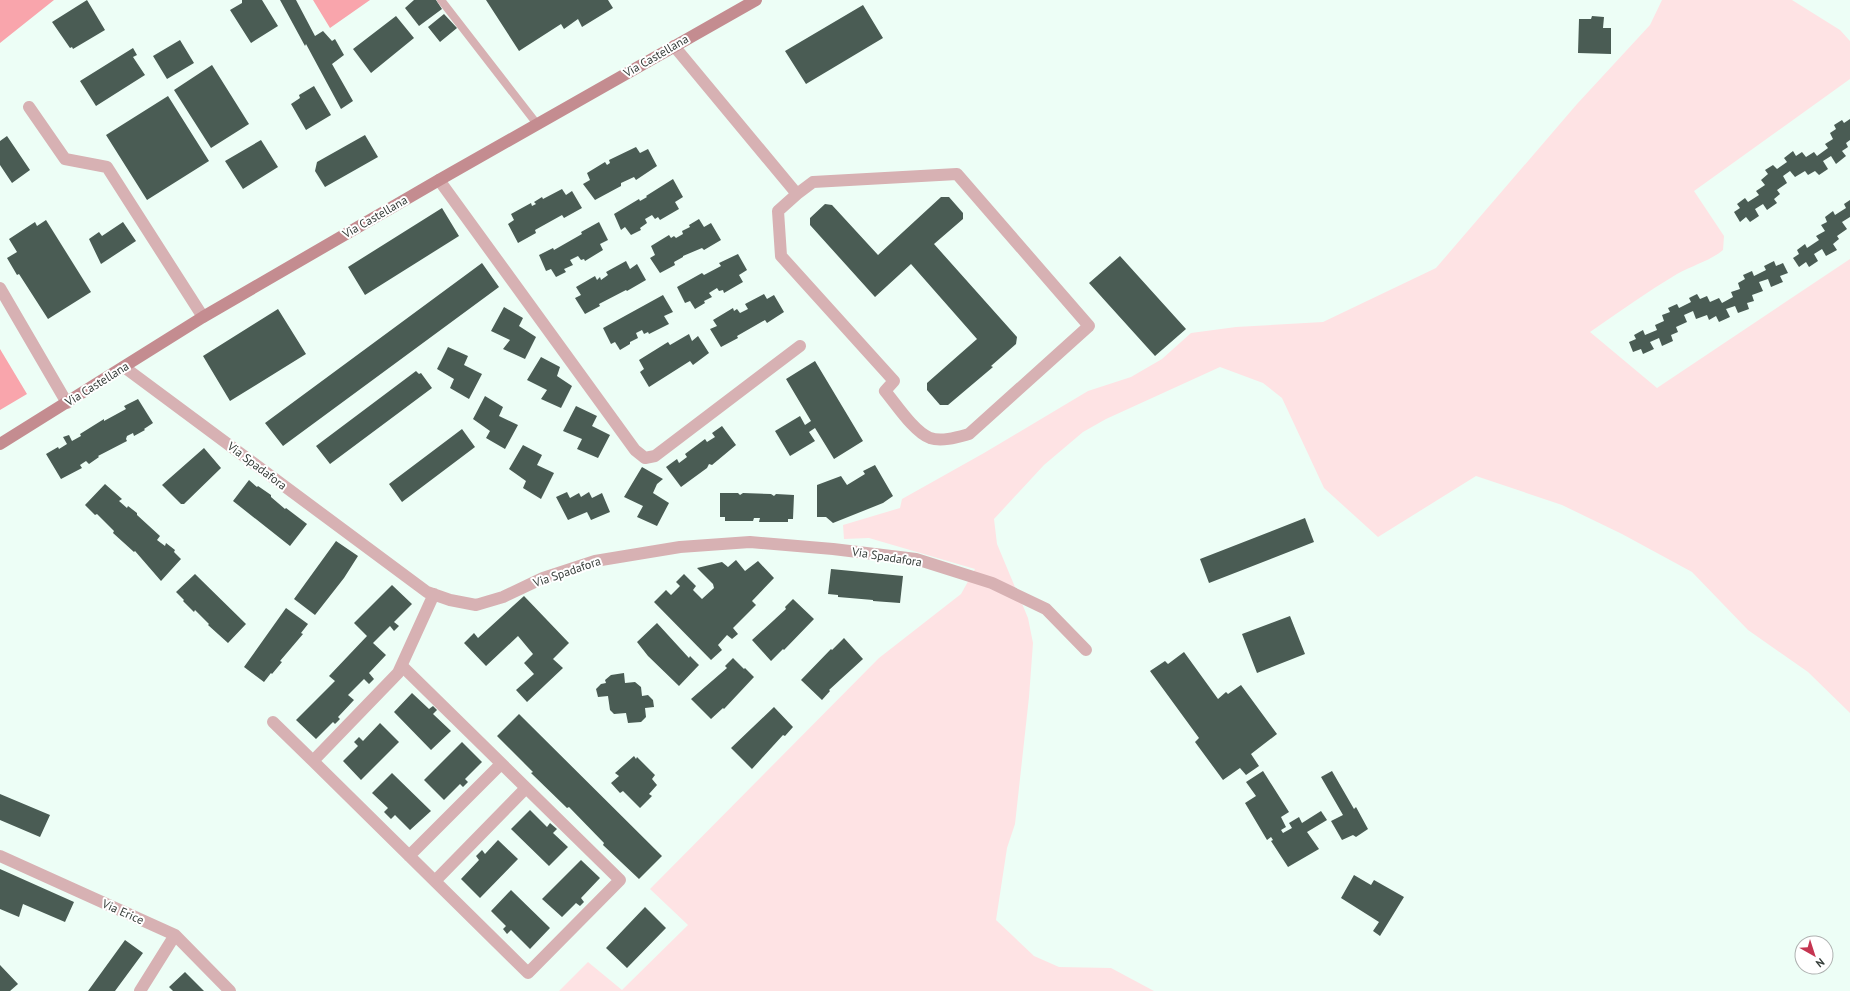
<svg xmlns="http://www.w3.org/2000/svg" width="1850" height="991" font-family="'PT Sans',sans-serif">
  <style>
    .green { fill: #fee3e4 }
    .forest { fill: #f9a5ac }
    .building { fill: #4a5c54 }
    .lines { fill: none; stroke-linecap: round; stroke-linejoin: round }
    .service { stroke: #d7b1b3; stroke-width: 8 }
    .minor { stroke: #d7b1b3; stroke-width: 12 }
    .secondary { stroke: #c48c90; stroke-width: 12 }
    .labels { text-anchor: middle; stroke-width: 4; stroke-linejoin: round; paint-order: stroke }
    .street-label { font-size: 12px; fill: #353d39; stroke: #fff }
  </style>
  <rect width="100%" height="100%" fill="#edfef6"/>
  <path class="green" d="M1662 0H1792L1840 30 1850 41V79L1694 191 1724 236 1723 250C1710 261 1693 265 1677 274 1647 292 1619 312 1590 332L1657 388 1850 259V713L1808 672 1748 630 1692 572 1622 534 1562 505 1476 476 1378 537 1324 488 1282 398 1263 383 1220 367 1106 419 1083 432 1044 465 994 519 997 544 1028 618 1033 643 1029 697 1015 824 1007 848 996 920 1034 956 1059 967 1111 968 1154 991H559L588 962 622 990 688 925 650 889 879 658 961 594 975 569 869 538 844 539 843 525 900 508 902 499 984 453 1088 391 1131 377 1162 359 1191 333 1236 327 1323 322 1436 268 1577 104 1650 25Z"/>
  <path class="forest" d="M0 0H54L0 43Z
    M313 0H370L330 28Z
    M0 349 27 394 0 410Z"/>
  <path class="building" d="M87 0 105 30 73 49 72 47 70 48 52 22Z
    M262 0 278 26 251 43 230 10 242 3V0Z
    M280 0H296L315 36 323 31 332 41 335 39 344 55 332 64 353 101 341 109 306 44 305 46Z
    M414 0H436L442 9 419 26 405 8Z
    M486 0H608L613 8 582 27 578 19 564 29 561 24 519 51Z
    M863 5 883 38 806 84 785 51Z
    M444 14 457 28 440 42 428 27Z
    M396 16 414 38 371 73 353 49Z
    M1592 16 1604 17 1603 28H1611V54L1578 53 1579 19H1591Z
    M180 40 194 63 167 79 153 56Z
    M133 48 137 55 133 57 145 75 96 106 80 81Z
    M212 65 249 124 211 148 174 90Z
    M314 86 331 115 306 130 291 104 300 98 299 95Z
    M168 96 209 161 147 200 106 135Z
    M1850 119V140L1846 143 1848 147 1842 151 1846 156 1836 164 1831 156 1823 161 1828 169 1819 175 1815 171 1808 175 1805 171 1795 177 1790 171 1783 176 1787 183 1777 190 1780 194 1774 199 1777 203 1767 210 1763 204 1755 209 1759 216 1750 222 1746 217 1740 222 1734 212 1740 208 1737 204 1745 198 1748 202 1759 195 1756 191 1765 185 1761 180 1768 174 1765 170 1773 165 1777 169 1787 162 1784 158 1793 151 1796 156 1802 152 1806 157 1814 152 1817 156 1828 148 1825 144 1833 139 1830 133 1836 129 1834 125 1842 120 1844 123Z
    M365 135 378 157 325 187 315 171 317 162Z
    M7 136 30 170 12 183 0 165V141Z
    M261 140 278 167 243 189 225 161Z
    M636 147 640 153 648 149 657 166 636 180 634 177 621 183V186L595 200 583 184 590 180 587 173 605 162 607 165 610 163 609 160Z
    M673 179 683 197 675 202 679 209 660 220 658 217 655 219 652 215 645 219 647 223 640 228 641 230 631 235 625 227 621 230 614 214 639 199 640 201 647 197 646 196Z
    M562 189 566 195 572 191 582 208 564 218 562 215 535 230 536 233 518 243 508 224 514 220 511 214 531 203 532 206 536 204 534 202 542 197 543 199Z
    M941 197H949L963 213V219L934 244 1017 337 1016 344 991 366 993 367 948 405H940L927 390V383L977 339 911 264 875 297 810 225V218L825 204 832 205 878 255Z
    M1850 200V217L1842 222 1847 229 1837 236 1839 239 1833 244 1837 250 1826 256 1822 249 1814 254 1818 261 1809 267 1806 262 1799 267 1793 258 1799 254 1797 250 1805 244 1807 248 1819 240 1816 236 1825 231 1821 225 1827 222 1825 217 1833 211 1835 215 1846 208 1844 204Z
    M442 208 459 236 365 295 348 267Z
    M699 219 704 227 711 223 721 240 704 250 702 248 683 256V257L674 262 675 265 660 273 650 258 655 255 651 246 669 235 671 238 674 236 676 238 683 234 682 231 690 227 689 225Z
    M46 220 91 292 48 319 19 274 17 275 7 258 17 252 9 239 35 222 37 226Z
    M123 222 136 241 101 264 89 239 99 232 102 236Z
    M599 222 608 240 600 244 603 250 585 261 584 259 581 260 578 256 570 260 573 265 564 269 566 272 556 277 551 269 546 271 539 255 553 248 554 250 582 234 581 232Z
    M738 254 747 270 739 275 743 282 724 293 723 290 719 291 717 288 709 293 712 297 704 301 705 303 695 309 690 301 685 303 677 287 702 273 704 275 721 266 719 263Z
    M1120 256 1186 329 1155 356 1089 283Z
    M626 261 630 269 637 264 646 280 627 291 626 290 599 304 600 306 585 314 575 298 581 295 576 287 595 276 597 280 600 277 601 280 608 275 606 272Z
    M1774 261 1776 266 1783 263 1788 273 1780 276 1783 282 1771 287 1768 279 1759 282 1763 291 1752 295 1754 301 1747 303 1749 309 1738 313 1735 306 1726 309 1730 317 1719 322 1716 316 1709 320 1707 315 1696 319 1693 311 1684 315 1687 322 1676 327 1678 332 1671 335 1673 341 1662 346 1659 338 1650 342 1654 349 1643 354 1641 349 1633 352 1629 342 1636 339 1634 335 1643 330 1645 335 1657 330 1655 325 1664 321 1662 315 1670 312 1668 308 1677 304 1679 308 1691 302 1689 298 1697 294 1700 299 1707 296 1710 302 1719 298 1722 303 1733 297 1731 292 1740 289 1738 283 1745 279 1743 275 1752 271 1754 276 1766 270 1764 266Z
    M482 263 499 287 283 446 265 423Z
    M764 294 767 299 774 295 784 312 767 323 765 320 737 336 738 338 721 347 710 329 717 326 713 320 733 308 734 311 737 309 740 313 748 309 745 304Z
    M663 295 673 312 664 316 669 324 649 334 648 332 644 334 642 330 636 333 638 338 630 342V344L620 350 615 342 611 344 603 328Z
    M504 307 523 318 519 326 536 337 525 359 503 349 510 340 491 331Z
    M278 309 306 354 230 401 203 356Z
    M689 334 692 341 698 336 709 353 693 365 690 361 649 387 640 372 644 369 639 360 668 342 670 345Z
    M448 347 468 356 464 365 482 374 469 399 450 388 454 379 437 369Z
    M541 357 560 367 557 376 572 386 561 408 541 399 547 390 527 380Z
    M815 361 863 441 834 459 815 428 809 432 815 441 790 456 775 431 800 416 805 425 811 421 786 379Z
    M416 371 419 374 421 373 432 388 330 464 316 446Z
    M485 396 503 407 499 416 518 425 505 449 486 438 490 431 473 419Z
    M138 399 153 423 144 429 145 430 134 436 133 433 127 436 126 439 127 441 98 456 99 457 89 464 86 461 80 465 82 468 61 479 46 454 58 447 59 449 67 444 63 437 69 435 72 441 81 436 80 434 104 419V421L126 409 124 406Z
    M576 406 597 416 592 426 610 435 598 458 577 449 582 439 563 431Z
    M722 426 736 445 712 465 709 464 707 468 681 487 666 467 677 459 679 463 687 457 685 454 705 439 707 442 715 437 712 433Z
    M462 429 475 447 402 502 389 484Z
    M523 445 542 455 537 465 554 473 541 499 523 488 526 481 509 469Z
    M204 448 221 468 184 504H181L162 485Z
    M875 465 893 496 883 503 833 523 826 517H817V485L841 476 847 485 865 474 863 471Z
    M642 467 663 479 657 484 653 493 669 503 657 526 637 517 643 506 624 497Z
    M249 480 257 487 258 486 271 495V497L285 509 286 508 307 524 290 546 233 501Z
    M105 484 122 499 119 501 127 508 128 506 137 513V515L160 536 157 540 165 546 166 543 175 550 174 552 181 559 161 581 135 551 134 552 113 533 114 531 97 514 95 515 85 505Z
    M567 492 570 498 579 493 581 497 589 492 592 498 602 493 610 512 591 520 587 512 568 520 556 497Z
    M720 493H738L740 495 743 493 771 494 774 496 776 494 794 495 793 519H788V522H759L760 518H754L753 521H725V517H720Z
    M1305 518 1314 542 1209 583 1200 559Z
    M336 541 358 556 344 578 315 615 294 599Z
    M736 560 745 571 758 561 774 578 752 601 756 605 733 628 738 634 732 639 727 635 718 645 722 650 711 660 654 602 666 590 671 595 680 586 676 582 684 574 696 586 693 590 702 599 714 588 713 584 697 568 722 562 728 567Z
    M831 569 903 576 900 603 873 601V600L838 597V595L828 594Z
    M195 574 246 624 228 643 208 625 209 624 195 610 194 612 183 601 184 600 176 592Z
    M392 585 412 604 394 622 399 626 394 631 390 626 373 643 386 655 369 673 374 679 369 684 364 679 348 695 354 700 338 717 340 719 335 724 333 722 316 739 296 720 335 681 329 676 367 636 354 623Z
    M524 596 569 643 553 659 563 668 527 702 516 690 534 674 524 663 533 654 518 636 486 666 464 643 474 633 478 638Z
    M793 599 814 619 784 650 783 649 771 661 752 640 786 609 785 607Z
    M286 608 308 624 301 633 303 634 280 661 282 662 272 674 271 673 264 682 244 667Z
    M1290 616 1305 654 1257 673 1242 634Z
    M657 623 689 658 690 656 699 665 679 686 648 656 637 642Z
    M844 638 863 659 829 690 830 691 822 700 801 680 831 649 832 650Z
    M1184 652 1218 699 1226 692 1228 694 1241 685 1277 734 1251 754 1259 766 1246 775 1240 768 1223 780 1195 742 1199 738 1150 671 1165 661 1168 664Z
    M733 658 744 669 745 668 754 677 724 709 723 708 711 719 691 699 727 668 725 666Z
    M624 673 625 683 635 682 641 687 642 696 648 695 653 700 654 707 645 708 646 717 641 722 628 723 626 713 614 714 610 710 608 696 598 697 596 689 601 684 606 683 605 680 611 675Z
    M412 693 429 709 433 706 437 710 433 714 451 731 431 750 394 712Z
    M774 707 793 727 785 736 783 735 752 769 731 748Z
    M519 714 662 856 639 879 603 845 604 843 569 807 567 808 531 773 533 772 497 736Z
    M380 723 399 742 361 780 343 761 358 746 354 742 359 737 363 741Z
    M462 742 482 762 465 779 468 782 463 787 460 784 444 800 424 780Z
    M634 756 636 759 637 757 655 775 652 779 657 785 649 794 652 796 640 808 623 791 620 793 611 783 619 776 615 773Z
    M1263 771 1289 812 1281 817 1286 827 1281 830 1283 833 1292 828 1289 823 1299 817 1302 823 1321 811 1327 820 1307 832 1319 849 1288 867 1271 841 1273 840 1271 837 1267 840 1245 803 1256 796 1246 782Z
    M1332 771 1354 809 1356 807 1368 829 1356 837 1353 835 1342 840 1331 821 1343 815 1321 777Z
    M392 773 431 811 410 830 395 815 391 819 384 812 388 808 372 793Z
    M0 794 50 815 40 837 0 820Z
    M530 810 547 827 550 823 557 829 553 833 568 847 549 866 511 829Z
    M498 840 518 859 480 898 461 879 479 860 476 856 482 850 485 854Z
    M581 860 600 878 581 898 584 902 580 906 576 903 562 917 542 899Z
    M0 869 74 902 65 922 23 904 19 917 0 909Z
    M1354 875 1371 885 1374 880 1404 897 1380 936 1373 931 1379 922 1341 898Z
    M511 890 550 928 530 949 511 930 507 934 503 929 506 926 491 911Z
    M645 907 666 928 627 968 606 948Z
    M125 940 143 953 115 991H88Z
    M0 965 18 984 10 991H0Z
    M185 972 204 991H173L169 987Z"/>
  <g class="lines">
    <path class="service" d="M441 0 537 124"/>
    <path class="minor" d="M674 46 797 194 813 182 957 174 1089 326 969 434C958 437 942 442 930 438 914 432 896 404 885 391L894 381 781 256 778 211 797 194
      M29 107 65 159 107 167 203 317
      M439 180 635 450 645 458 655 456 800 346
      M0 288 67 403
      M124 367 427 592 450 600 476 605 503 597 543 578 595 561 680 547 750 542 833 549 916 559 992 583 1046 609 1086 650
      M273 722 313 761 398 673 434 594
      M313 761 528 973 620 880 402 666
      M0 856 175 935 230 991
      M409 856 501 764
      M435 881 526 788
      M140 991 175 935"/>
    <path class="secondary" d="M0 444 203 317 439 180 756 0"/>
  </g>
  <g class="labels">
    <g class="street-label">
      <text transform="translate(656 56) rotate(-30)" y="4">Via Castellana</text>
      <text transform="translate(375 217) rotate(-30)" y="4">Via Castellana</text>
      <text transform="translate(97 384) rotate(-32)" y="4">Via Castellana</text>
      <text transform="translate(257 466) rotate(37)" y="4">Via Spadafora</text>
      <text transform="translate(887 557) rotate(9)" y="4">Via Spadafora</text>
      <text transform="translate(567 572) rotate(-19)" y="4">Via Spadafora</text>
      <text transform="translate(123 912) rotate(24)" y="4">Via Erice</text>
    </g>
  </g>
  <g transform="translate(1814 955) rotate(141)"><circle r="19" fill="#ffffff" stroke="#aeb1b0"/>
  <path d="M0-3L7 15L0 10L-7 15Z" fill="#c53551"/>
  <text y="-6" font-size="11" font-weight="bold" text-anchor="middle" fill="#353d39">N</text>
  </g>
</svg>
